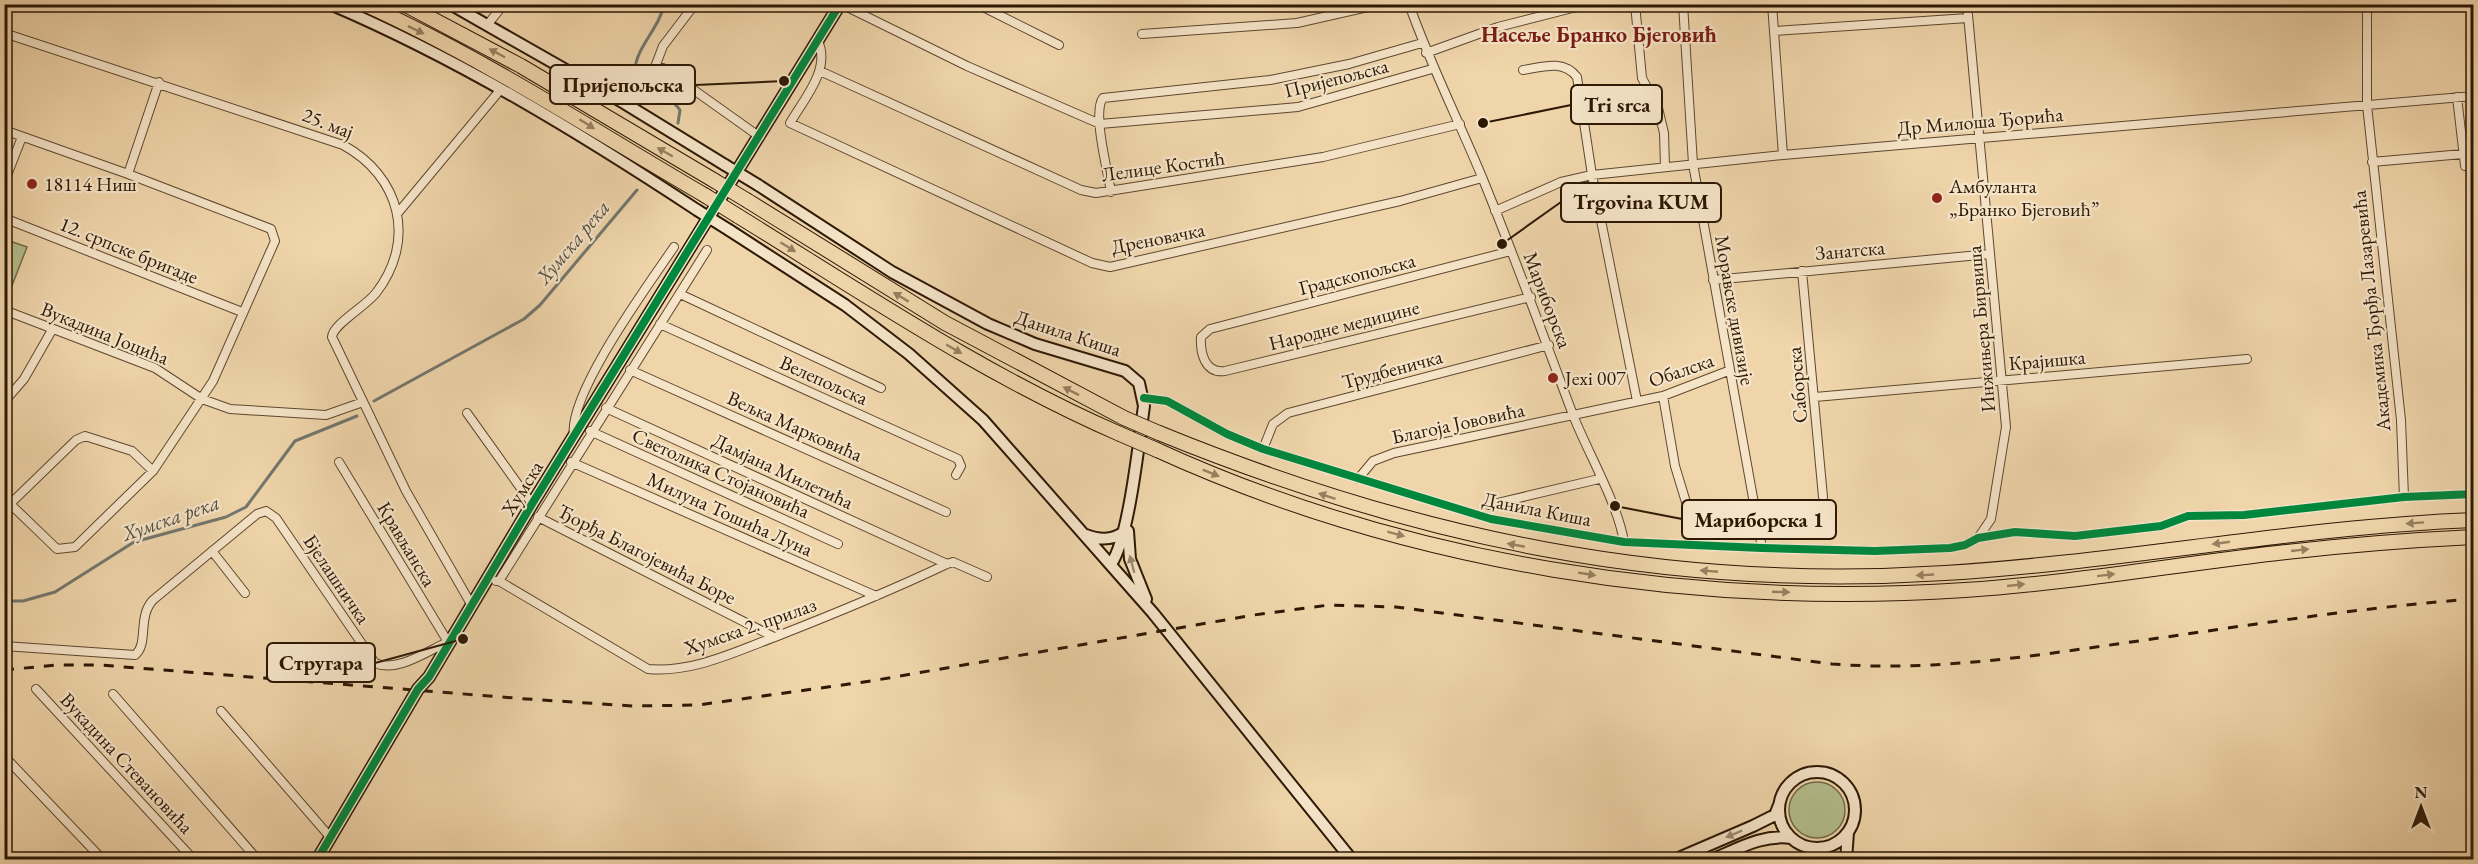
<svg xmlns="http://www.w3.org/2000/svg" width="2478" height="864" font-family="'EB Garamond',serif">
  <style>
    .green { fill: #b4be8e; stroke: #706b49; stroke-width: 1.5 }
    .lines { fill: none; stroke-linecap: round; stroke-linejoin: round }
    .stream { stroke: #72776e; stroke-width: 3 }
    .street-casing { stroke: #5e472e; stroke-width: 10 }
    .secondary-casing { stroke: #2d1804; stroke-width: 14 }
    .highway-casing { stroke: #2d1804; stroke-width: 16 }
    .street { stroke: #f5e4c8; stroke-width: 8 }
    .secondary { stroke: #f5e4c8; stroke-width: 10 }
    .highway { stroke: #f0d5ab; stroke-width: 14 }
    .rail { stroke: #2d1804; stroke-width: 3; stroke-dasharray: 10 10; stroke-linecap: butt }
    .secondary-bridge-casing { stroke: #2d1804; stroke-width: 14; stroke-linecap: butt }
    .highway-bridge-casing { stroke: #2d1804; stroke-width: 16; stroke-linecap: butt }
    .secondary-bridge { stroke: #f5e4c8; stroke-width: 10 }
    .highway-bridge { stroke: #f0d5ab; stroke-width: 14 }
    .cycleway-casing { stroke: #f5e4c8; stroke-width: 11 }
    .cycleway { stroke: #00873e; stroke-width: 8 }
    .oneway { fill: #988060 }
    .oneway2 { fill: #9b8870 }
    .poi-dot { fill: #8f2418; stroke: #f5e4c8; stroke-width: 2 }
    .labels { text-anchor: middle; stroke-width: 4.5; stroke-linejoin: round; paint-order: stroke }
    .street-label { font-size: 20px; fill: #2d1804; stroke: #f5e4c8 }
    .poi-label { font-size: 20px; fill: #2d1804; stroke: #f5e4c8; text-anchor: start }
    .water-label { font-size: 21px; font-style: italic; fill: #554f42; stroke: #f5e4c8 }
    .quarter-label { font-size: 22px; font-weight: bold; fill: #7a1f14; stroke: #f5e4c8 }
    .leader { fill: none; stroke: #2d1804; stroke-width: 2 }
    .callout-dot { fill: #2d1804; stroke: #f5e4c8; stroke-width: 2 }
    .callout { fill: #f5e4c8; stroke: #2d1804; stroke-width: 2 }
    .callout-label { font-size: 21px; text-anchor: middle; font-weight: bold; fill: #2d1804 }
  </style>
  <rect width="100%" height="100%" fill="#f0d5ab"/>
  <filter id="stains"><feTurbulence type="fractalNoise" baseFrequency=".00333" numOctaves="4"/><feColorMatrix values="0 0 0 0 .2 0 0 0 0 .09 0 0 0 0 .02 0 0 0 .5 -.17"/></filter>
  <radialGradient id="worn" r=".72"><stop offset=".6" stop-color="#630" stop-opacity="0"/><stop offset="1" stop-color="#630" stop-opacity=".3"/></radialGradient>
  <path class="green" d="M4 239 27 247 6 301H4Z
    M1789 810a28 28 0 1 1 56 0a28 28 0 1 1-56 0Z"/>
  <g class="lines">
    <path class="stream" d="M664 4C660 28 635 48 635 71 645 88 668 93 680 110L678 123
      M374 401 524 319 540 305 637 190
      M4 601H23L55 592 134 542 226 517 246 507 295 441 357 416"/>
    <defs>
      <path id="street" d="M841 4 967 66 1100 124 1298 107 1432 69
        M977 4 1059 45
        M1409 4C1430 64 1458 119 1482 177 1514 255 1543 335 1573 415 1588 453 1618 504 1624 542
        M1635 4 1642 78 1658 108 1664 133 1665 167
        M1683 4 1693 164 1762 548
        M1772 4 1783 155
        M1967 4 2006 427 1991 519 1978 538
        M2367 4V105L2401 420 2404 497
        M488 24 504 4
        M1775 31 1968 18
        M4 33 343 145C400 176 417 240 376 293 365 307 333 324 332 337L406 491 471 604
        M1142 34 1297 23 1381 4
        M818 41C831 69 804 99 790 123L1092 263 1110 267 1400 201 1482 178
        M1426 53 1498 27 1588 4
        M655 67 663 46 695 4
        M1523 70C1542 67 1563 59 1577 77L1592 175 1637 401
        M820 71 1081 190 1096 193 1323 157 1460 124
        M2457 97 2465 166
        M624 103 650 69 663 68 760 137
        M4 130 128 174 271 229 275 241 213 381 153 471 75 547 57 549 4 498
        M2372 162 2474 153
        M128 174 159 82
        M4 183 22 137
        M1111 192C1108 172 1092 112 1103 98L1270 80 1349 64 1422 43
        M1495 211 1561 182 1592 175 1783 155 2474 96
        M397 214 501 89
        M4 218 242 312
        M1511 251 1210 329 1201 337C1200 353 1205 374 1225 371L1531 297
        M1802 271 1823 497
        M1713 280 1990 254
        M680 294 881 388
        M4 310 155 368 202 399 230 409 326 415 363 402
        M660 324 958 459 961 466 956 475
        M630 370 946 512
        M1663 396 1675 466 1699 545
        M1815 397 2247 359
        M1144 398 1167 401 1227 434 1263 449 1491 519 1624 542 1762 548 1875 551 1950 548 1965 545 1978 538 2015 532 2075 536 2161 526 2188 516 2244 515 2404 497 2474 494
        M4 402 24 379 52 330
        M606 408 947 564
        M467 413 532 504
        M590 431 838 544
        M574 436C567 395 649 284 674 247
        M1263 449 1273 424 1288 413 1549 345
        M571 462 876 596
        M1358 479 1373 461 1394 453 1663 396 1728 371
        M10 504 76 440 85 436 132 451 153 471
        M1489 505 1599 479
        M538 517 774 637
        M212 551 245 593
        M496 581H499L707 250
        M499 581 648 669C693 673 734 652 775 637 834 614 890 591 947 564L953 562 987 577
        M4 646 135 655C149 644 137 617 153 600L257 514 266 511 276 518 375 663C397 673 427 651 448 642L339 462
        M36 689 194 860
        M113 694 258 860
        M221 711 330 837
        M4 756 103 860"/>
      <path id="secondary" d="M330 4C459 59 580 133 697 210
        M450 4 624 103 725 165
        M758 185 892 272 988 324 1035 344 1125 371 1139 383 1144 406C1139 440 1129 539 1111 564
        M729 230 845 305 909 354 983 420 1153 613 1352 860
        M1128 531 1130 559 1146 599
        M1086 535C1099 540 1111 541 1124 532
        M1779 810a38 38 0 1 1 76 0a38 38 0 1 1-76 0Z
        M1820 848 1825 860
        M317 860 418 689 429 677 532 504 840 4
        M1674 860 1753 826 1775 815 1779 805
        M1711 860C1738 849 1762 834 1791 838
        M1846 860 1848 832"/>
      <path id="highway" d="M364 4C483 58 593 130 706 196
        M404 4 521 66 715 181
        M748 201 945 323 1124 418
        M738 216C863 293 986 376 1120 434
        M1159 433C1416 538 1667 591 1945 573 2122 562 2296 527 2474 520
        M1157 450C1407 564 1692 608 1965 590 2072 583 2179 564 2286 552 2348 545 2411 540 2474 537"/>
    </defs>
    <use href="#street" class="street-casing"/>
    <use href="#secondary" class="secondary-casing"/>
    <use href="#highway" class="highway-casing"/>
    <use href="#street" class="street"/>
    <use href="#secondary" class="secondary"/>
    <use href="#highway" class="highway"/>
    <path class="rail" d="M4 670 57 665H100L527 699 633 706 698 705 871 681 1254 615 1329 605 1396 607 1832 664C1923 671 2013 659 2103 646 2226 629 2350 608 2474 599"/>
    <defs>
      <path id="secondary-bridge" d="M725 165 758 185
        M697 210 729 230"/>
      <path id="highway-bridge" d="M715 181 748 201
        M706 196 738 216
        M1124 418 1159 433
        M1120 434 1157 450"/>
    </defs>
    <use href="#secondary-bridge" class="secondary-bridge-casing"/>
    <use href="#highway-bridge" class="highway-bridge-casing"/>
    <use href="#secondary-bridge" class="secondary-bridge"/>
    <use href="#highway-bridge" class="highway-bridge"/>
    <defs>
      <path id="cycleway" d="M1144 398 1167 401 1227 434 1263 449 1491 519 1624 542 1762 548 1875 551 1950 548 1965 545 1978 538 2015 532 2075 536 2161 526 2188 516 2244 515 2404 497 2474 494
        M317 860 418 689 429 677 532 504 840 4"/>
    </defs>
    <use href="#cycleway" class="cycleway-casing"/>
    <use href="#cycleway" class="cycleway"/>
  </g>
  <defs><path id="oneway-solid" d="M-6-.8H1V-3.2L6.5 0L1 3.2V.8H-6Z" transform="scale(1.5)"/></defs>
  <g class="oneway">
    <use href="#oneway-solid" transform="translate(416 30) rotate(26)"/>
    <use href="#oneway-solid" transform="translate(497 53) rotate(-152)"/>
    <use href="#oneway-solid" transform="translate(587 124) rotate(32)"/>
    <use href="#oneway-solid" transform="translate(665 152) rotate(-150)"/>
    <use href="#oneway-solid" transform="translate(788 247) rotate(32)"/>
    <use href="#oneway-solid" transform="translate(901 297) rotate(-149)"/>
    <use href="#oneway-solid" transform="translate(954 349) rotate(30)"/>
    <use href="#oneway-solid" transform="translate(1071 391) rotate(-153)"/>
    <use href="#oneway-solid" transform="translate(1211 473) rotate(22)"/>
    <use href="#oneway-solid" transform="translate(1327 496) rotate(-162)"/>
    <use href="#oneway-solid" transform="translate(2415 523) rotate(176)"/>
    <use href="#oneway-solid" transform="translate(1396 534) rotate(15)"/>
    <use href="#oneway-solid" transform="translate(2221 543) rotate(172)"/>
    <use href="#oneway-solid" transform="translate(1516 545) rotate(-169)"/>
    <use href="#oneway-solid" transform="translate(2300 550) rotate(-6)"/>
    <use href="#oneway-solid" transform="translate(1709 571) rotate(-175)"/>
    <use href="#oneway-solid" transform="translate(1587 574) rotate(9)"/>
    <use href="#oneway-solid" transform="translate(1925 575) rotate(177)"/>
    <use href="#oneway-solid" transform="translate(2106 575) rotate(-7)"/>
    <use href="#oneway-solid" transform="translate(2016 585) rotate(-6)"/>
    <use href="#oneway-solid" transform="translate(1781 592) rotate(2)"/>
  </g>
  <g class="oneway2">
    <use href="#oneway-solid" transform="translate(1132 564) rotate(-105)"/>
    <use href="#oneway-solid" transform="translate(1734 834) rotate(157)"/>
  </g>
  <g class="poi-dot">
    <circle cx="32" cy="184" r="6"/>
    <circle cx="1937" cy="198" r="6"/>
    <circle cx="1553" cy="378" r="6"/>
  </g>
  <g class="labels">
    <g class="street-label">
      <text transform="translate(1336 78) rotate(-14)" y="7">Пријепољска</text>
      <text transform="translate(1980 121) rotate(-5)" y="7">Др Милоша Ђорића</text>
      <text transform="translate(328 123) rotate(21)" y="7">25. мај</text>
      <text transform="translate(1163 166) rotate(-8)" y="7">Лелице Костић</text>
      <text transform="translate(1158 238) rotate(-11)" y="7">Дреновачка</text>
      <text transform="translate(129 250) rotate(22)" y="7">12. српске бригаде</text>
      <text transform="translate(1850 250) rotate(-5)" y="7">Занатска</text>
      <text transform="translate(1357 274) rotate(-14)" y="7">Градскопољска</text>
      <text transform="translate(1548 300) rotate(69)" y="7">Мариборска</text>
      <text transform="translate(1735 310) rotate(80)" y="7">Моравске дивизије</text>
      <text transform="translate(2371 311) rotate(-96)" y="7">Академика Ђорђа Лазаревића</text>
      <text transform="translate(1344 325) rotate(-14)" y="7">Народне медицине</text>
      <text transform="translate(1981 329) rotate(-95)" y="7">Инжињера Бирвиша</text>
      <text transform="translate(105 333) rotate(22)" y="7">Вукадина Јоцића</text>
      <text transform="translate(1068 333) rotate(18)" y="7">Данила Киша</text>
      <text transform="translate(2047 360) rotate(-5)" y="7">Крајишка</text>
      <text transform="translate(1392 369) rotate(-15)" y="7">Трудбеничка</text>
      <text transform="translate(1681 370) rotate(-19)" y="7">Обалска</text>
      <text transform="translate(824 380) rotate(24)" y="7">Велепољска</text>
      <text transform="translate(1797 385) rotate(-95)" y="7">Саборска</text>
      <text transform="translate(1458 423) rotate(-12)" y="7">Благоја Јововића</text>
      <text transform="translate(795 426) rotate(24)" y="7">Вељка Марковића</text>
      <text transform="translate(783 471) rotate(25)" y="7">Дамјана Милетића</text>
      <text transform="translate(721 473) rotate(24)" y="7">Светолика Стојановића</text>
      <text transform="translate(522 488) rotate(-58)" y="7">Хумска</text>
      <text transform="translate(1537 509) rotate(11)" y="7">Данила Киша</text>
      <text transform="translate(730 514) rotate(24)" y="7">Милуна Тошића Луна</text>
      <text transform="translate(407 544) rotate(59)" y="7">Крављанска</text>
      <text transform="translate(647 554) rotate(27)" y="7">Ђорђа Благојевића Боре</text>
      <text transform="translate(337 579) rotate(56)" y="7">Бјелашничка</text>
      <text transform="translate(750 626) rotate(-19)" y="7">Хумска 2. прилаз</text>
      <text transform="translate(127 763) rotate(47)" y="7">Вукадина Стевановића</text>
    </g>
    <g class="poi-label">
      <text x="44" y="191">18114 Ниш</text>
      <text x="1949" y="193">Амбуланта<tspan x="1949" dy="23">„Бранко Бјеговић”</tspan></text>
      <text x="1565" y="385">Jexi 007</text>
    </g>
    <g class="water-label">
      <text transform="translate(573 242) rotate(-50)" y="7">Хумска река</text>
      <text transform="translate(171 518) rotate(-19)" y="7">Хумска река</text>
    </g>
    <g class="quarter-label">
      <text x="1599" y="42">Насеље Бранко Бјеговић</text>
    </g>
  </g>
  <path class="leader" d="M784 81L695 85M1483 123L1571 105M1502 244L1561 202M1615 506L1682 519M463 639L375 663"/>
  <g class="callout-dot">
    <circle cx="784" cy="81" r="6"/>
    <circle cx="1483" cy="123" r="6"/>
    <circle cx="1502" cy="244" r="6"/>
    <circle cx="1615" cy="506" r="6"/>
    <circle cx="463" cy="639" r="6"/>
  </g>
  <g class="callout">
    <rect x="550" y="65" width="145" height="39" rx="6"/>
    <rect x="1571" y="85" width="91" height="39" rx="6"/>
    <rect x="1561" y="183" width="160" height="39" rx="6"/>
    <rect x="1682" y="500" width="154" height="39" rx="6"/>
    <rect x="267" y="643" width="108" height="39" rx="6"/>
  </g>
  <g class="callout-label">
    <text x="623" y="92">Пријепољска</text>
    <text x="1617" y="112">Tri srca</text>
    <text x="1641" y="209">Trgovina KUM</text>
    <text x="1759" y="527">Мариборска 1</text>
    <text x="321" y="670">Стругара</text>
  </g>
  <rect width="2478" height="864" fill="none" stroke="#f0d5ab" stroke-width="24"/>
  <rect x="6" y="6" width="2466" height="852" fill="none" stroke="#2d1804" stroke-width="3"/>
  <rect x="12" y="12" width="2454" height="840" fill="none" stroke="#2d1804" stroke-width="1.5"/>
  <g transform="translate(2421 807)" stroke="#f5e4c8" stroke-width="4.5" paint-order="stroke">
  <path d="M0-4.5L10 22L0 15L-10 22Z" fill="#2d1804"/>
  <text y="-9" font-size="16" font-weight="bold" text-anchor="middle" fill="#2d1804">N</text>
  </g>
  <rect width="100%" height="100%" filter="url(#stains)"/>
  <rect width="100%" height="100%" fill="url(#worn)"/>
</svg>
